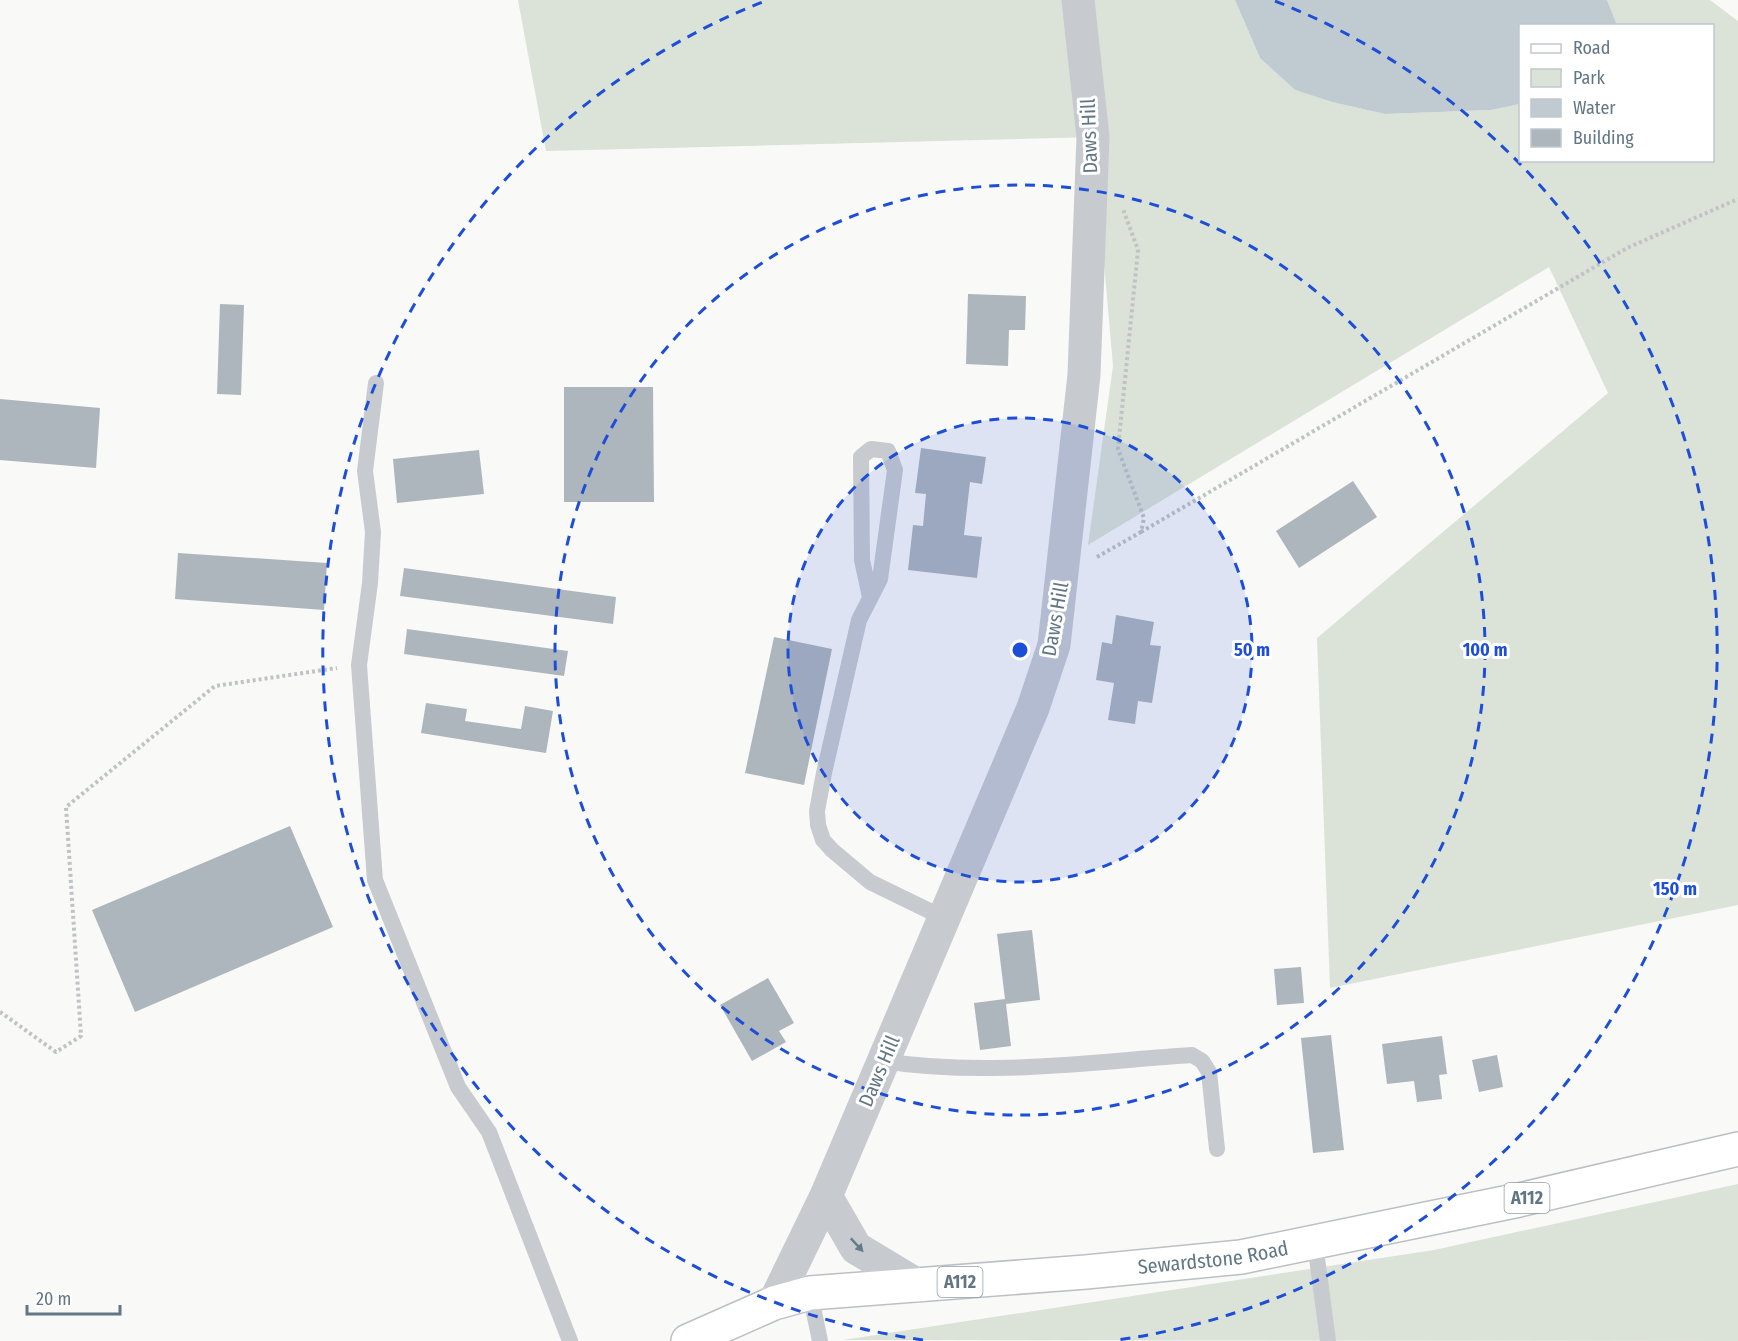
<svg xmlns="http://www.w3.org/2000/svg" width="1738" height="1341" font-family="'Fira Sans Condensed',sans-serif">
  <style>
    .green { fill: #dbe2d7 }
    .water { fill: #bfcbd0 }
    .building { fill: #adb6bc }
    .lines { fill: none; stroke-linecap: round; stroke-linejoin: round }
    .primary-casing { stroke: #bcc0c4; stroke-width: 36 }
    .path { stroke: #c0c3c5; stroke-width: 4; stroke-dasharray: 3 3; stroke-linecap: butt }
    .service { stroke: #c7cbcf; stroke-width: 16 }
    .tertiary { stroke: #c7cbcf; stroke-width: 33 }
    .primary { stroke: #fff; stroke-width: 33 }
    .oneway { fill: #677a88 }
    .ring { fill: none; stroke: #1d4ed8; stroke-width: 3; stroke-dasharray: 10 8 }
    .labels { text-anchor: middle; stroke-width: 6; stroke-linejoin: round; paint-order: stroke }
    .shield { fill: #fff; stroke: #919fa9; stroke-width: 1.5 }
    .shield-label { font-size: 18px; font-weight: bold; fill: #627684 }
    .street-label { font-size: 20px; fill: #627684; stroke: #fff }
    .centre { fill: #1d4ed8; stroke: #fff; stroke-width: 3 }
    .ring-label { font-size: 18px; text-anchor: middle; font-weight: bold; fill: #1d4ed8; stroke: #fff; stroke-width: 6; stroke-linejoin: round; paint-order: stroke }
  </style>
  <rect width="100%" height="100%" fill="#f9f9f7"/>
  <path class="green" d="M518 0H1235L1260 58 1295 90 1332 102 1385 114 1491 110 1520 104V160H1712V26L1617 25 1607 0H1710L1738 21V905L1330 988 1317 638 1608 393 1549 267 1088 545 1113 366 1093 137 546 151Z
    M1738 1184V1341L843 1340 1434 1250Z"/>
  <path class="water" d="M1235 0H1607L1617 25 1520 26V104L1491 110 1385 114 1332 102 1295 90 1260 58Z"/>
  <path class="building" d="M968 294 1026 296 1025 330H1009L1008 366 966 364Z
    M220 304 244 305 241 395 217 394Z
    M564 387H653L654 502H564Z
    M0 399 100 408 96 468 0 460Z
    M921 448 986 457 982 484 970 482 964 535 982 537 977 578 908 570 913 525 923 526 926 494 915 493Z
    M479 450 484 494 397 503 393 459Z
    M1353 481 1377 517 1299 568 1276 531Z
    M178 553 327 563 324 610 175 599Z
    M404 568 616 597 613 624 400 596Z
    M1116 615 1154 622 1150 645 1161 646 1152 703 1138 701 1135 724 1108 720 1114 683 1096 680 1102 642 1112 644Z
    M407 629 568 651 564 676 404 654Z
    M774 637 832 649 804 785 745 773Z
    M426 703 467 709 465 721 521 729 525 706 553 711 546 753 421 733Z
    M290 826 333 927 135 1012 92 910Z
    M1032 930 1040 1000 1006 1004 1011 1046 980 1050 974 1003 1005 999 997 934Z
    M1301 967 1304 1003 1277 1005 1274 969Z
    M768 978 794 1023 779 1031 786 1042 752 1061 720 1005Z
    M1331 1035 1344 1150 1313 1153 1301 1038Z
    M1442 1036 1447 1074 1439 1075 1442 1099 1417 1102 1414 1081 1387 1084 1382 1044Z
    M1497 1055 1503 1087 1479 1092 1472 1060Z"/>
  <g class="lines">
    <defs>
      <g id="primary">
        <path id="s1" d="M688 1341 774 1303 810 1293 1086 1272 1241 1257 1519 1200 1738 1149"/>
      </g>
    </defs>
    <use href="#primary" class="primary-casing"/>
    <path class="path" d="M1141 532 1627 248 1738 199
      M1097 557 1141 532 1144 518 1118 449 1138 250 1123 209
      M0 1012 56 1052 81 1036 66 807 215 686 337 668"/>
    <path class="service" d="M376 383 365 471 373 532 370 583 359 665 375 880 458 1087 489 1132 570 1341
      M870 597 862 560 861 457 871 449 888 451 895 470 880 579 859 620 824 773 817 811 818 825 823 840 832 850 870 882 944 918
      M883 1061C985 1077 1089 1062 1192 1055L1202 1061 1209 1072 1217 1149
      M1315 1243 1328 1341
      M810 1293 820 1341"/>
    <path class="tertiary" d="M826 1196 856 1248 919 1286
      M774 1303 826 1196 944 918 1033 708 1054 645 1084 375 1093 137 1078 0"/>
    <use href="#primary" class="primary"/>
  </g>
  <defs><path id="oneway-solid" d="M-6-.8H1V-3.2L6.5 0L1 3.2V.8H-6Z" transform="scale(1.5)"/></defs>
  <use class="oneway" href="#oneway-solid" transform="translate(857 1245) rotate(47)"/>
  <circle cx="1020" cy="650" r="232" fill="#1d4ed8" fill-opacity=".12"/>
  <g class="ring">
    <circle cx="1020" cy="650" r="232"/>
    <circle cx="1020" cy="650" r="465"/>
    <path d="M923 1340A697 697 0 0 1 765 1M1275 1A697 697 0 0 1 1117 1340"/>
  </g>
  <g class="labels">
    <g class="shield">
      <rect x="1504.5" y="1183" width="45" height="30" rx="4.5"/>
      <rect x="937.5" y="1267" width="45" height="30" rx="4.5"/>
    </g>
    <g class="shield-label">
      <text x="1527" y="1204">A112</text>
      <text x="960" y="1288">A112</text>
    </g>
    <g class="street-label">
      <text transform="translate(1089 136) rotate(-92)" y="7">Daws Hill</text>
      <text transform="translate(1055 619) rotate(-80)" y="7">Daws Hill</text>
      <text transform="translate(879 1071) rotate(-67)" y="7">Daws Hill</text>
      <text dy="7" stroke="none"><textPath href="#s1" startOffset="536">Sewardstone Road</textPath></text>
    </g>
  </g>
  <circle cx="1020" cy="650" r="9" class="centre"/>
  <g class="ring-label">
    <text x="1252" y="656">50 m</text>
    <text x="1485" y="656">100 m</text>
    <text x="1675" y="895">150 m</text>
  </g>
  <rect x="1519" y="24" width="195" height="138" fill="#ffffff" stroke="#c0c8ce" stroke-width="1.5"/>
  <rect x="1531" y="44" width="30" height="9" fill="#ffffff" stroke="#c0c8ce" stroke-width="1.5"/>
  <text x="1573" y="54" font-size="18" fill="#627684">Road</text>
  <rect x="1531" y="69" width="30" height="18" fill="#dbe2d7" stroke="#c0c8ce" stroke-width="1.5"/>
  <text x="1573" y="84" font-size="18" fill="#627684">Park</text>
  <rect x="1531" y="99" width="30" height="18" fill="#bfcbd0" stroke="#c0c8ce" stroke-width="1.5"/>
  <text x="1573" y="114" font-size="18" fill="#627684">Water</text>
  <rect x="1531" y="129" width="30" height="18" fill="#adb6bc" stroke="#c0c8ce" stroke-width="1.5"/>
  <text x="1573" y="144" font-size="18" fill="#627684">Building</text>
  <path d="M27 1305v9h93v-9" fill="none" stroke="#627684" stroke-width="3"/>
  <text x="36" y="1305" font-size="18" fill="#627684" stroke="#ffffff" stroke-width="4.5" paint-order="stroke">20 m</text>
</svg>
